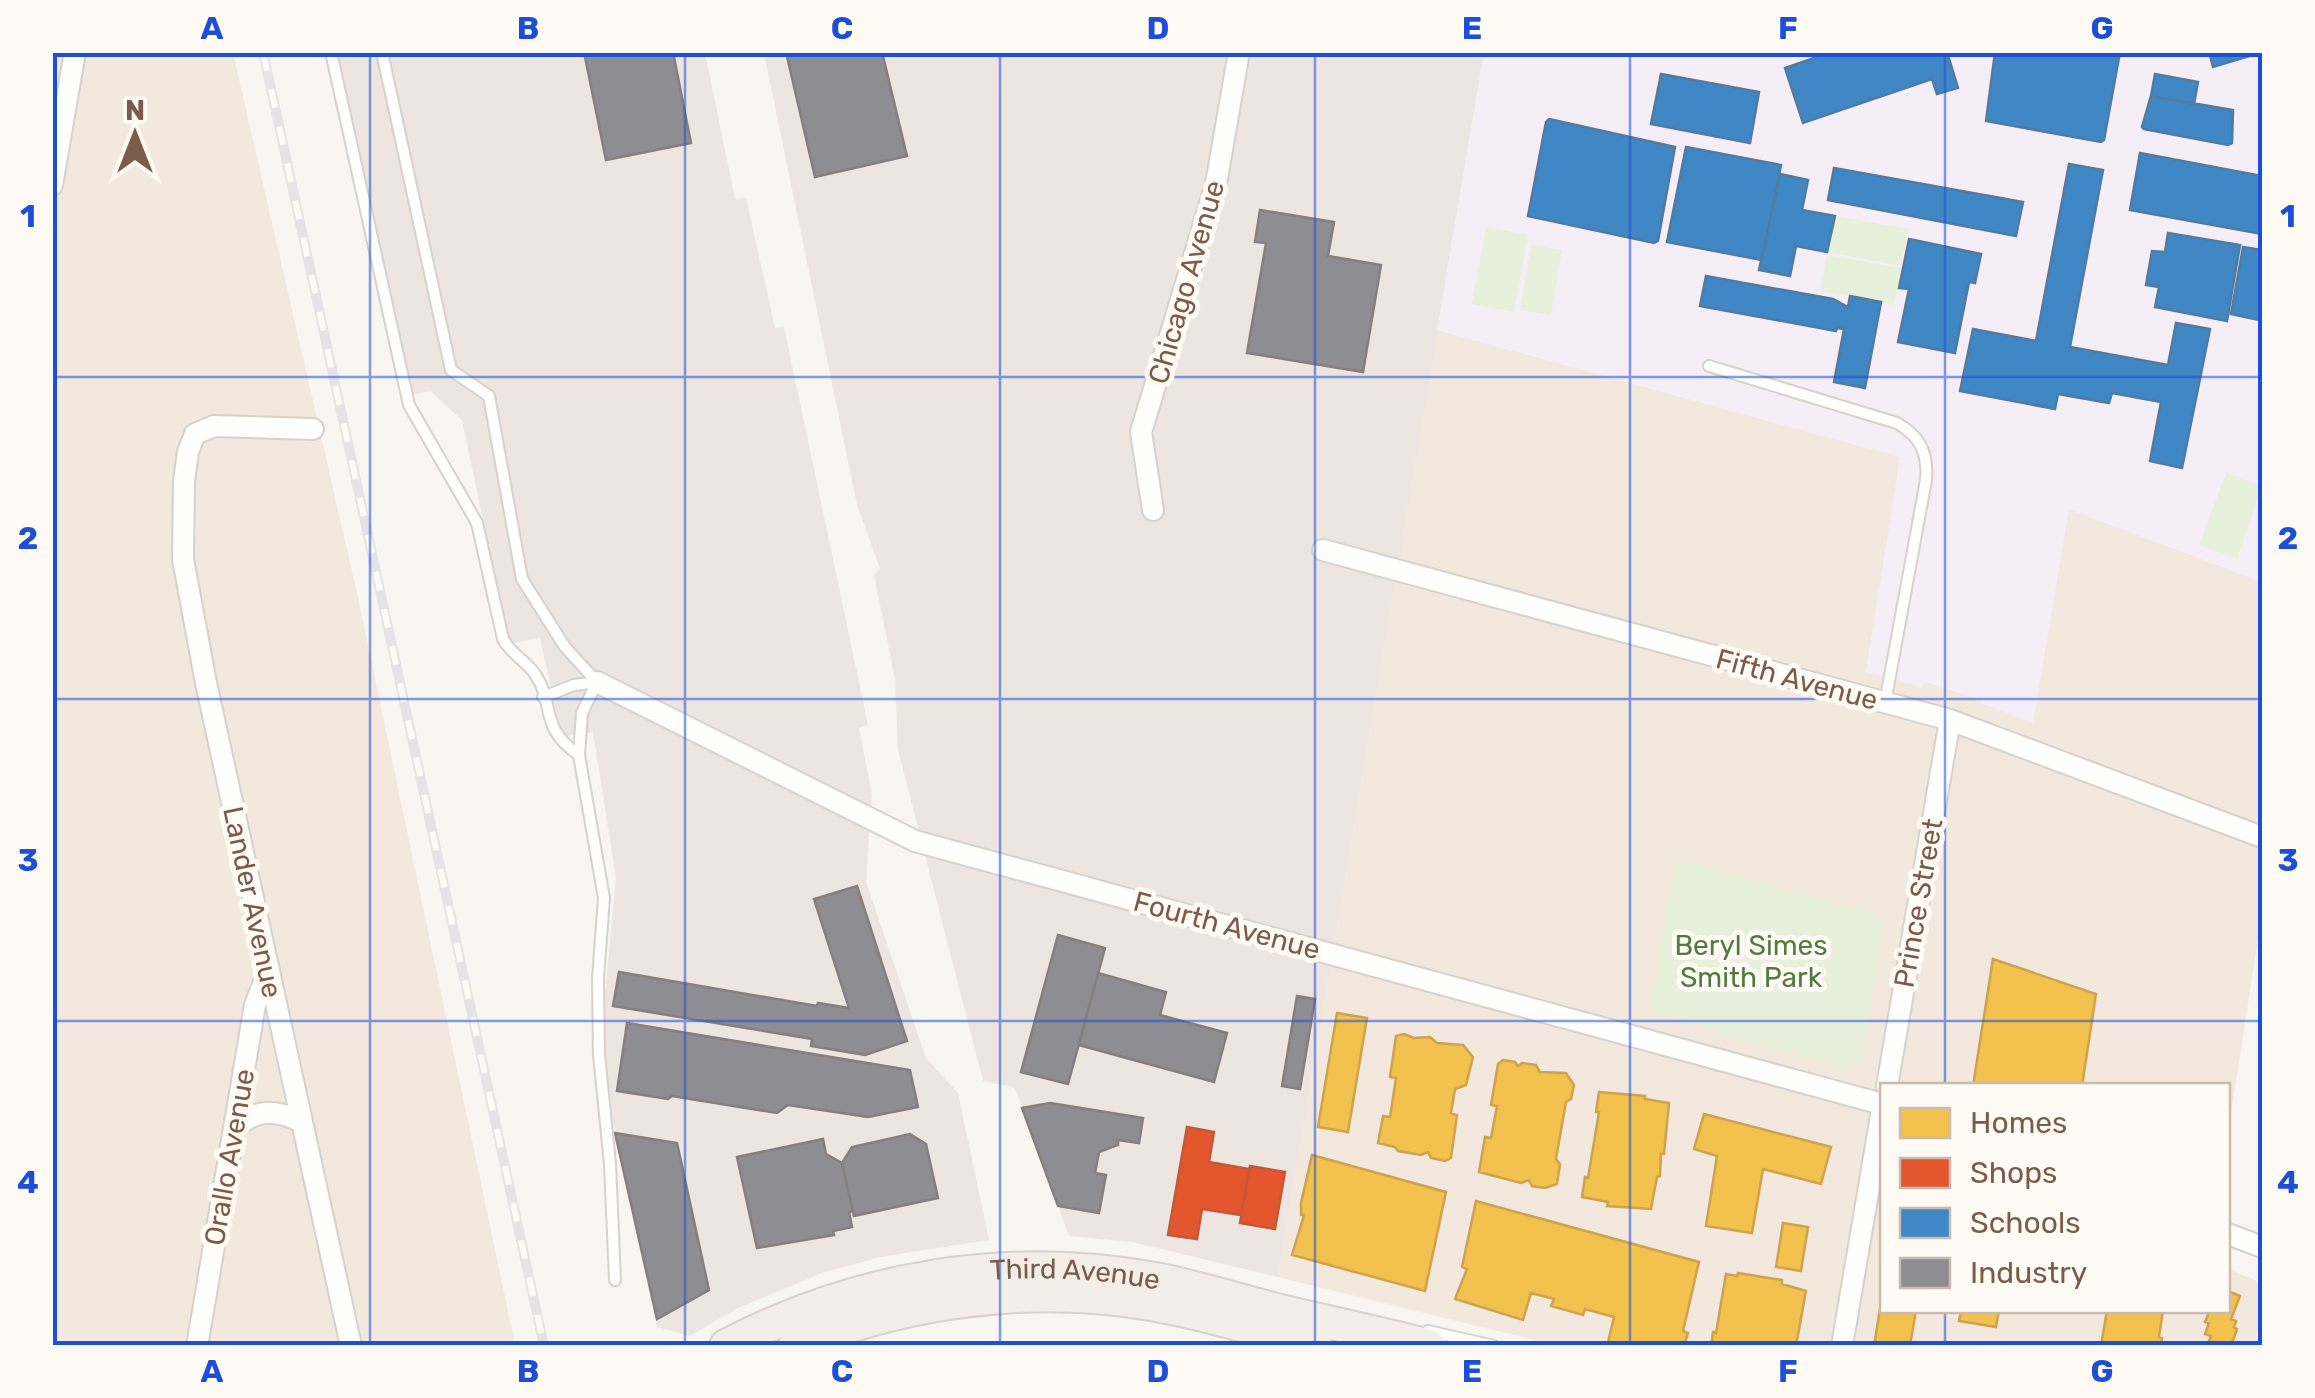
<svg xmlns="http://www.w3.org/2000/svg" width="2315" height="1398" font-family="Rubik,sans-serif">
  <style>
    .residential { fill: #f2e8de }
    .industrial { fill: #ede5e0 }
    .education { fill: #f6eef6 }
    .green { fill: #e7f0db }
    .homes { fill: #f2c14e; stroke: #cea34e; stroke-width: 2.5 }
    .shops { fill: #e4572e; stroke: #c45837; stroke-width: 2.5 }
    .schools { fill: #3f88c5; stroke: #517ba1; stroke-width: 2.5 }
    .industry { fill: #8d8d92; stroke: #877e7d; stroke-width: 2.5 }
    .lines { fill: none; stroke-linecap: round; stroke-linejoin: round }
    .service-casing { stroke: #d7d1cb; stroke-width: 14 }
    .minor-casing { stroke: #d7d1cb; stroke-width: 24 }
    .primary-casing { stroke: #dad1cc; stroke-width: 36 }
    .service { stroke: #fefefd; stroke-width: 10 }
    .minor { stroke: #fefefd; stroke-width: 20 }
    .primary { stroke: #f3eee8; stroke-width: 32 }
    .rail-casing { stroke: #e6e3e7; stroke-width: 10 }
    .rail { stroke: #fffaf3; stroke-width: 6; stroke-dasharray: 19; stroke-linecap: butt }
    .grid { fill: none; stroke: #1d4ed8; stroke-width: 2.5; stroke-opacity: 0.55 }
    .labels { text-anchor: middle; stroke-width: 10; stroke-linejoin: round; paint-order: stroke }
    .street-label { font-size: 28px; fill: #7a5c4d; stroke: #fffaf3 }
    .park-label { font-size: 28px; fill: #537a41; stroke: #fffaf3 }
    .neatline { fill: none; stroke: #1d4ed8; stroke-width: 4 }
    .grid-label { font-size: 32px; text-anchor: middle; font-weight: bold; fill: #1d4ed8 }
  </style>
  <rect width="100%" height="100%" fill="#f9f5f0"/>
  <path class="residential" d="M52 53H233L357 593 515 1345H53Z
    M1437 330 1901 457 1866 672 1926 682 1981 700 1983 704 2069 509 2262 582V913L2228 1133V1086H1882V1310H2228V1269L2255 1280 2262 1292 2256 1345H1554L1278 1277Z"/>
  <path class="industrial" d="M337 53H705L735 199 746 198 775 328 784 327 868 725 859 728 872 795 866 882 926 1058 958 1093 989 1240 880 1257 822 1273 738 1308 690 1336 657 1327 604 1080 605 995 616 878 593 732 562 737 540 638 509 644 462 420 430 391 412 395Z
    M764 53H1484L1278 1277 1132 1242 1069 1236 1015 1088 983 1081 898 750 895 679 874 575 880 568 857 505Z"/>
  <path class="education" d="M1484 53H2262V582L2069 509 2033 723 1983 704 1980 700 1926 682 1921 687 1866 672 1900 457 1437 330Z"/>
  <path class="green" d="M1835 216 1908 229 1901 266 1827 252Z
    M1486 227 1528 235 1514 312 1472 304Z
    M1531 244 1562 250 1551 315 1520 310Z
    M1827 255 1901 268 1894 305 1820 291Z
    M2226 473 2262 486 2237 559 2199 545Z
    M1676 859 1885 917 1863 1050C1857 1062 1852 1066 1838 1066L1650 1013Z"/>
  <path class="homes" d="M1993 959 2096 994 2082 1086H1973Z
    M1337 1013 1367 1018 1348 1132 1318 1127Z
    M1404 1034 1414 1038 1430 1037 1437 1043 1463 1045 1473 1057 1466 1085 1455 1089 1451 1113 1457 1115 1451 1158 1445 1161 1431 1158 1428 1152 1421 1155 1398 1151 1395 1147 1378 1143 1383 1116 1390 1117 1396 1078 1390 1077 1396 1036Z
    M1503 1060 1515 1062 1518 1066 1522 1063 1536 1065 1540 1072 1566 1073 1574 1085 1571 1099 1566 1102 1556 1159 1560 1164 1557 1184 1545 1188 1532 1186 1529 1180 1521 1183 1479 1172 1485 1137 1491 1138 1497 1106 1491 1105 1498 1064Z
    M1599 1092 1645 1096V1099L1669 1103 1664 1154H1661L1660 1176 1657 1177 1651 1209 1607 1206 1608 1202 1582 1197 1585 1177 1588 1178 1599 1112H1596Z
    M1704 1114 1831 1147 1821 1184 1763 1169 1752 1233 1706 1226 1717 1156 1694 1149Z
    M1312 1155 1446 1192 1425 1291 1292 1255 1304 1215H1301V1203Z
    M1476 1201 1699 1262 1683 1331 1688 1333 1684 1346H1620L1608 1342 1614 1317 1585 1309 1583 1315 1551 1306 1554 1299 1531 1293 1523 1320 1455 1299 1467 1269 1462 1267Z
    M1783 1223 1808 1227 1801 1271 1776 1267Z
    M1738 1273 1782 1280V1284L1806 1291 1796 1346H1711L1713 1332 1716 1333 1726 1274 1737 1276Z
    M2228 1291 2240 1296 2231 1319 2236 1321 2234 1327 2237 1329 2231 1346H2207L2211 1336 2205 1334 2209 1323 2205 1322 2210 1310H2228Z
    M1882 1296V1310H1916L1910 1346H1874Z
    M1961 1310H1999L1996 1327 1959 1321Z
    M2107 1310H2163L2159 1337 2162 1338 2161 1346H2101Z"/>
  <path class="shops" d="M1187 1127 1214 1132 1209 1162 1249 1169 1241 1215 1202 1209 1197 1239 1168 1235Z
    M1250 1166 1285 1172 1275 1229 1240 1223Z"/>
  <path class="schools" d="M1831 52H1947L1958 88 1937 94 1932 79 1803 123 1785 68Z
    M1995 52H2120L2104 140 2101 142 1986 121Z
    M2209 52H2252L2253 55 2213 67Z
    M1661 74 1759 92 1750 143 1651 124Z
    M2155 74 2198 82 2194 104 2151 96Z
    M2151 96 2233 110 2232 143 2228 145 2144 129 2142 127Z
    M1549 119 1675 147 1658 241 1654 243 1528 216 1546 122Z
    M1686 147 1781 165 1762 260 1667 242Z
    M2140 153 2262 176V234L2130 210Z
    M2069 164 2103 170 2070 347 2168 365 2176 323 2210 329 2182 468 2150 461 2161 402 2112 393 2109 403 2058 394 2055 409 1960 391 1973 329 2036 341Z
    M1834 168 2023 202 2016 236 1828 200Z
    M1780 174 1808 180 1802 210 1835 216 1827 252 1796 246 1790 276 1759 270Z
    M2168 233 2240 245 2227 321 2155 307 2159 287 2146 285 2152 251 2165 252Z
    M1909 239 1981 254 1975 283 1969 282 1955 353 1898 342 1909 289 1899 288Z
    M2243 247 2262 250V301L2259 320 2231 314Z
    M1706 276 1833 299 1848 307 1850 296 1881 302 1865 388 1834 382 1844 329 1837 328 1836 331 1700 306Z"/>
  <path class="industry" d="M584 52H673L691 143 606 160Z
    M786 52H882L907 156 815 177Z
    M1260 210 1334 222 1328 256 1381 265 1363 372 1247 353 1266 243 1255 242Z
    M857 886 907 1041 865 1055 811 1046 812 1039 613 1006 619 972 817 1006 818 1003 849 1008 814 899Z
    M1058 935 1105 948 1068 1084 1021 1072Z
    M1098 973 1166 992 1160 1015 1227 1033 1214 1082 1079 1045Z
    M1297 996 1315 999 1300 1089 1282 1086Z
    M627 1023 910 1070 918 1107 868 1117 788 1105 777 1113 672 1096 668 1099 617 1091Z
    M1050 1103 1143 1118 1139 1143 1118 1140V1145L1099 1152 1095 1173 1106 1175 1099 1213 1058 1206 1022 1108Z
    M615 1133 677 1143 709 1290 657 1319Z
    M910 1134 926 1144 938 1198 854 1216 842 1163 852 1147Z
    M823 1139 826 1154 842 1163 853 1211 849 1212 852 1227 833 1231 834 1235 757 1248 737 1157Z"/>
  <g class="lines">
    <defs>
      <path id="service" d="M331 52 409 405 477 523 503 639C511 654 525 660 535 674 556 705 538 727 579 755
        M382 52 451 370 489 396 522 579 565 647 597 682
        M1709 366 1897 423C1921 437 1928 453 1926 480L1885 703
        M543 697 574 685 597 682 582 713 579 755 604 898 598 978 599 1055 610 1164 615 1280
        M1428 1331 1494 1346"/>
      <path id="minor" d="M52 185 75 52
        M313 429 214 426 195 434 188 452 184 481 183 559 206 683 351 1346
        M1153 510 1141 432 1216 184 1239 52
        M1323 550 1950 720 2262 837
        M597 682 915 841 1882 1104
        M1887 1086 1950 720
        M234 1129C256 1109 273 1109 300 1121
        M2228 1234 2262 1247
        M197 1346 255 1005 269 970
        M1842 1346 1882 1110"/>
      <g id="primary">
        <path id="s1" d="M726 1346C858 1277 1007 1252 1155 1279 1198 1287 1239 1301 1281 1311 1330 1323 1380 1333 1429 1346"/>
        <path d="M795 1346C894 1305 1002 1288 1108 1298 1179 1305 1248 1327 1316 1346"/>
      </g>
    </defs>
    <use href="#service" class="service-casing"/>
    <use href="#minor" class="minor-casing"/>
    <use href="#primary" class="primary-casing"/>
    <use href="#service" class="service"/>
    <use href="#minor" class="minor"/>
    <use href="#primary" class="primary"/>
    <defs>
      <path id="rail" d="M263 52 544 1346"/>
    </defs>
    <use href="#rail" class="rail-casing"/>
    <use href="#rail" class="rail"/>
  </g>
  <path class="grid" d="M370 52V1346M685 52V1346M1000 52V1346M1315 52V1346M1630 52V1346M1945 52V1086M52 377H2262M52 699H2262M52 1021H2262M1945 1310V1346"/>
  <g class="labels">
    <g class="street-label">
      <text transform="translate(1186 282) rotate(-74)" y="10">Chicago Avenue</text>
      <text transform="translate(1797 679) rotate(15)" y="10">Fifth Avenue</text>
      <text transform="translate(253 902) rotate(78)" y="10">Lander Avenue</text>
      <text transform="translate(1918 903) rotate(-80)" y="10">Prince Street</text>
      <text transform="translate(1227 925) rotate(15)" y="10">Fourth Avenue</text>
      <text transform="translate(229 1157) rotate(-80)" y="10">Orallo Avenue</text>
      <text dy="10" stroke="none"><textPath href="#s1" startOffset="362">Third Avenue</textPath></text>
    </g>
    <g class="park-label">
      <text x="1751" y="955">Beryl Simes<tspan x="1751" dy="32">Smith Park</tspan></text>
    </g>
  </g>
  <rect width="2315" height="1398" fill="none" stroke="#fffaf3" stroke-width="110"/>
  <rect x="1880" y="1083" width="350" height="230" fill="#fffaf3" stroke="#cabbb1" stroke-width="2.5"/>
  <rect x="1900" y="1108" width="50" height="30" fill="#f2c14e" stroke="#cabbb1" stroke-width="2.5"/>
  <text x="1970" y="1133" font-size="30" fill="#7a5c4d">Homes</text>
  <rect x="1900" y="1158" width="50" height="30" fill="#e4572e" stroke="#cabbb1" stroke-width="2.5"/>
  <text x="1970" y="1183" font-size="30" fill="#7a5c4d">Shops</text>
  <rect x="1900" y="1208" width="50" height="30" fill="#3f88c5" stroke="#cabbb1" stroke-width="2.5"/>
  <text x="1970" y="1233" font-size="30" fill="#7a5c4d">Schools</text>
  <rect x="1900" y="1258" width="50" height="30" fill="#8d8d92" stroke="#cabbb1" stroke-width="2.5"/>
  <text x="1970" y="1283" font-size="30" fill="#7a5c4d">Industry</text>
  <g transform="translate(135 135)" stroke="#fffaf3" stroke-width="8" paint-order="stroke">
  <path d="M0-8L18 38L0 25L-18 38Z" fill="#7a5c4d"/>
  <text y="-15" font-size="28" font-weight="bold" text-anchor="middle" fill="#7a5c4d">N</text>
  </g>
  <rect x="55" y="55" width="2205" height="1288" class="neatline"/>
  <g class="grid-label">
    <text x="212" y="39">A</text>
    <text x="528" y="39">B</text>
    <text x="842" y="39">C</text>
    <text x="1158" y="39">D</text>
    <text x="1472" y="39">E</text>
    <text x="1788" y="39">F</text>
    <text x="2102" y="39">G</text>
    <text x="28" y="227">1</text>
    <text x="2288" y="227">1</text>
    <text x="28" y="549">2</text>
    <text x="2288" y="549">2</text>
    <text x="28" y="871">3</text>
    <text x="2288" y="871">3</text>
    <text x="28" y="1193">4</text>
    <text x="2288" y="1193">4</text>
    <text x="212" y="1382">A</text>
    <text x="528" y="1382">B</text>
    <text x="842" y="1382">C</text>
    <text x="1158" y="1382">D</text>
    <text x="1472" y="1382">E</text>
    <text x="1788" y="1382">F</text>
    <text x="2102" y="1382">G</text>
  </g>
</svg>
